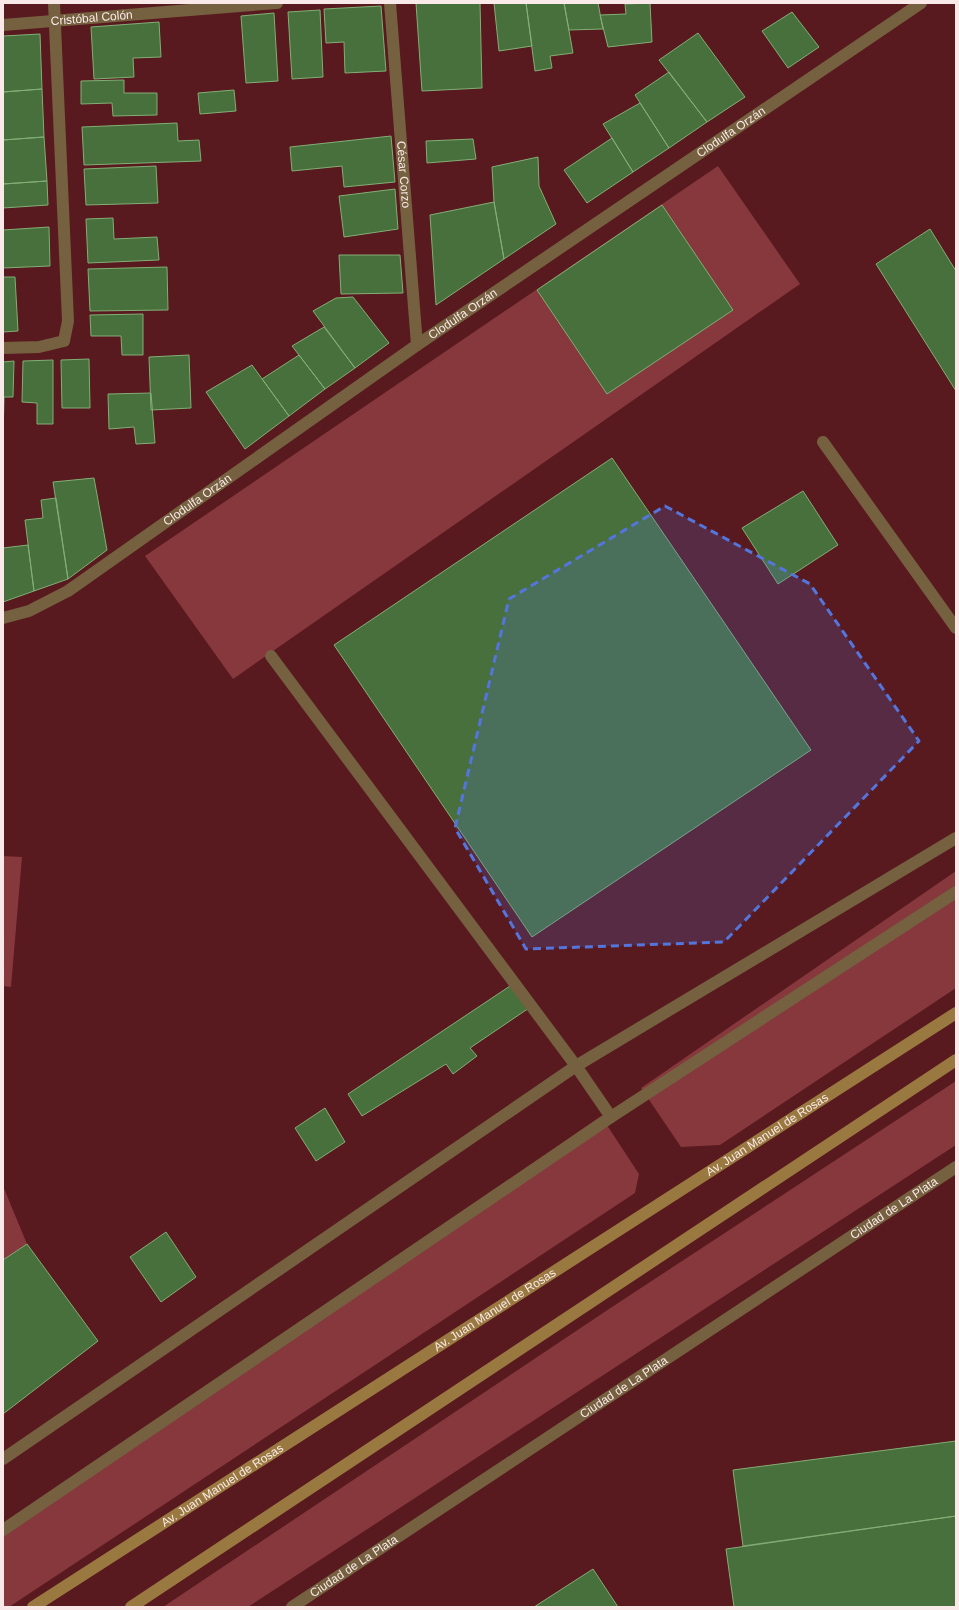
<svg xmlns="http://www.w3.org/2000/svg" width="959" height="1610" font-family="Arial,sans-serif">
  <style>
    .green { fill: #86383d }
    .building { fill: #48703c; stroke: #83ae76 }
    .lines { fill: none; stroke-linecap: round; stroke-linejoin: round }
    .lane { stroke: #75603f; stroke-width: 12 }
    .street { stroke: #75603f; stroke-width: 12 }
    .secondary { stroke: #9a7941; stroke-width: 12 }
    .marked { fill: #5475dc; fill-opacity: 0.2; stroke: #5475dc; stroke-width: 3; stroke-dasharray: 8 5; stroke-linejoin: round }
    .labels { text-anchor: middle; stroke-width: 4; stroke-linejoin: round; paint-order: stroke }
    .street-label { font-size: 12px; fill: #fae9e9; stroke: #58191f }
  </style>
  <rect width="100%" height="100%" fill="#58191f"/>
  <path class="green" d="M718 166 800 284 233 679 145 556Z
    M3 856 22 857 11 987 3 986Z
    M956 871V988L720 1145 681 1147 641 1088Z
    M956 1081V1145L248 1607H163L612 1307Z
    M601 1116 639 1174 635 1193 9 1607H3V1529Z
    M3 1186 27 1244 3 1260Z"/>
  <path class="building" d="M416 3H480L482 88 422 91Z
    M494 3H526L532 46 499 51Z
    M526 3H564L573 53 550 56 552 68 535 71Z
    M564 3H598L603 29 569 30Z
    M650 3 652 42 608 47 600 15 626 14 625 4Z
    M381 6 386 71 345 73 344 42 326 43 324 9Z
    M320 10 323 77 292 79 288 12Z
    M792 12 819 47 788 68 762 31Z
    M274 13 278 81 246 83 241 16Z
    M159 22 161 57 133 58 134 77 94 79 91 27Z
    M698 33 745 97 707 122 659 60Z
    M40 34 42 89 3 92V36Z
    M669 72 707 122 669 148 635 95Z
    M124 80V93H157V115L113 116 112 103 81 104V81Z
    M42 89 44 137 3 140V92Z
    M234 90 236 111 200 114 198 93Z
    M640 103 669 148 633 172 603 124Z
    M177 123 178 141 199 140 201 161 84 165 82 127Z
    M391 136 395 182 344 187 342 166 292 171 290 147Z
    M44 137 47 181 3 184V140Z
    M612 138 633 172 587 203 564 170Z
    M473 139 476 159 427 163 426 141Z
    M538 157 539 186 556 224 504 259 494 202 492 167Z
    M156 166 158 203 86 205 84 169Z
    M47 181 48 205 3 208V184Z
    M395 189 398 229 344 237 339 196Z
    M494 202 504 259 436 305 430 215Z
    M662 205 733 310 607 394 537 290Z
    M113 218 114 239 157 237 159 260 88 263 86 219Z
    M49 227 50 266 3 268V230Z
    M930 229 956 271V391L876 264Z
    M339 255H400L403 293 341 294Z
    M167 267 168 310 90 311 88 269Z
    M3 277H15L18 331 3 332Z
    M353 297 389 343 355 368 313 311 336 298Z
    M143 314V355H122L121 336H91L90 315Z
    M324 327 355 368 325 389 292 346Z
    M189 355 191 408 151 410 149 357Z
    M299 355 325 389 289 416 262 379Z
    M89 359 90 408H62L61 360Z
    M53 360V424H37V403L22 402 23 361Z
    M14 361 13 397H4L3 440V362Z
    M252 365 289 416 245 449 206 392Z
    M151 393 155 443 136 444 134 427 109 429 108 394Z
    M612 458 811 750 532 937 334 645Z
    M94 478 107 550 68 579 53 482Z
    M803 491 838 545 778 584 742 528Z
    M56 498 68 579 34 591 25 520 43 518 41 500Z
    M28 545 34 591 3 602V548Z
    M510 986 529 1008 470 1048 477 1056 453 1074 446 1064 362 1116 348 1094Z
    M325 1108 345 1142 316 1161 295 1128Z
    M166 1232 196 1277 161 1302 130 1257Z
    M27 1244 98 1341 3 1414V1260Z
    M956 1441V1516L743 1546 733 1470Z
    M956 1516V1607H734L726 1549Z
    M593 1569 618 1607H534Z"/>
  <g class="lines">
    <path class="lane" d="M823 442 956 628
      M271 656 576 1066 611 1117
      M3 1459 576 1066 956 838"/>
    <g class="street">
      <path id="s1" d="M390 3 417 345"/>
      <path id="s2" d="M3 25 277 3"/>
      <path d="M3 348 39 347 64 341 68 321 54 3"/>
      <path id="s3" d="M3 618 29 611 68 591 417 345 921 3"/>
      <path d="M3 1530 611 1117 956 892"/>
      <path id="s4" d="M292 1607 956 1167"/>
    </g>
    <g class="secondary">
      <path id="s5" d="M33 1607 956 1013"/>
      <path d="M131 1607 956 1060"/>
    </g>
  </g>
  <path class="marked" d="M665 506 810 584 919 741 724 942 526 949 455 828 509 599Z"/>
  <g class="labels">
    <g class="street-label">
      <text dy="4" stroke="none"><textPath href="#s2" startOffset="89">Cristóbal Colón</textPath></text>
      <text dy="4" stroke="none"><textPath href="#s3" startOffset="877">Clodulfa Orzán</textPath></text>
      <text dy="4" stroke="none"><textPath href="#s1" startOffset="172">César Corzo</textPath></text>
      <text dy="4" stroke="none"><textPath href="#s3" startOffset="553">Clodulfa Orzán</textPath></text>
      <text dy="4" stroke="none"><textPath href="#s3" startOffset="229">Clodulfa Orzán</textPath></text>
      <text dy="4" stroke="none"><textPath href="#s5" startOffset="873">Av. Juan Manuel de Rosas</textPath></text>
      <text dy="4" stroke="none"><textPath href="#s4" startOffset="722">Ciudad de La Plata</textPath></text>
      <text dy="4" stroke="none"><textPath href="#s5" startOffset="549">Av. Juan Manuel de Rosas</textPath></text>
      <text dy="4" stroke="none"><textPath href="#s4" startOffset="398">Ciudad de La Plata</textPath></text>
      <text dy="4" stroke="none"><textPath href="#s5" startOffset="225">Av. Juan Manuel de Rosas</textPath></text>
      <text dy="4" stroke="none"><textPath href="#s4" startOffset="74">Ciudad de La Plata</textPath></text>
    </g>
  </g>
  <rect width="959" height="1610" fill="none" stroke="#fae9e9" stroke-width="8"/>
</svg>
